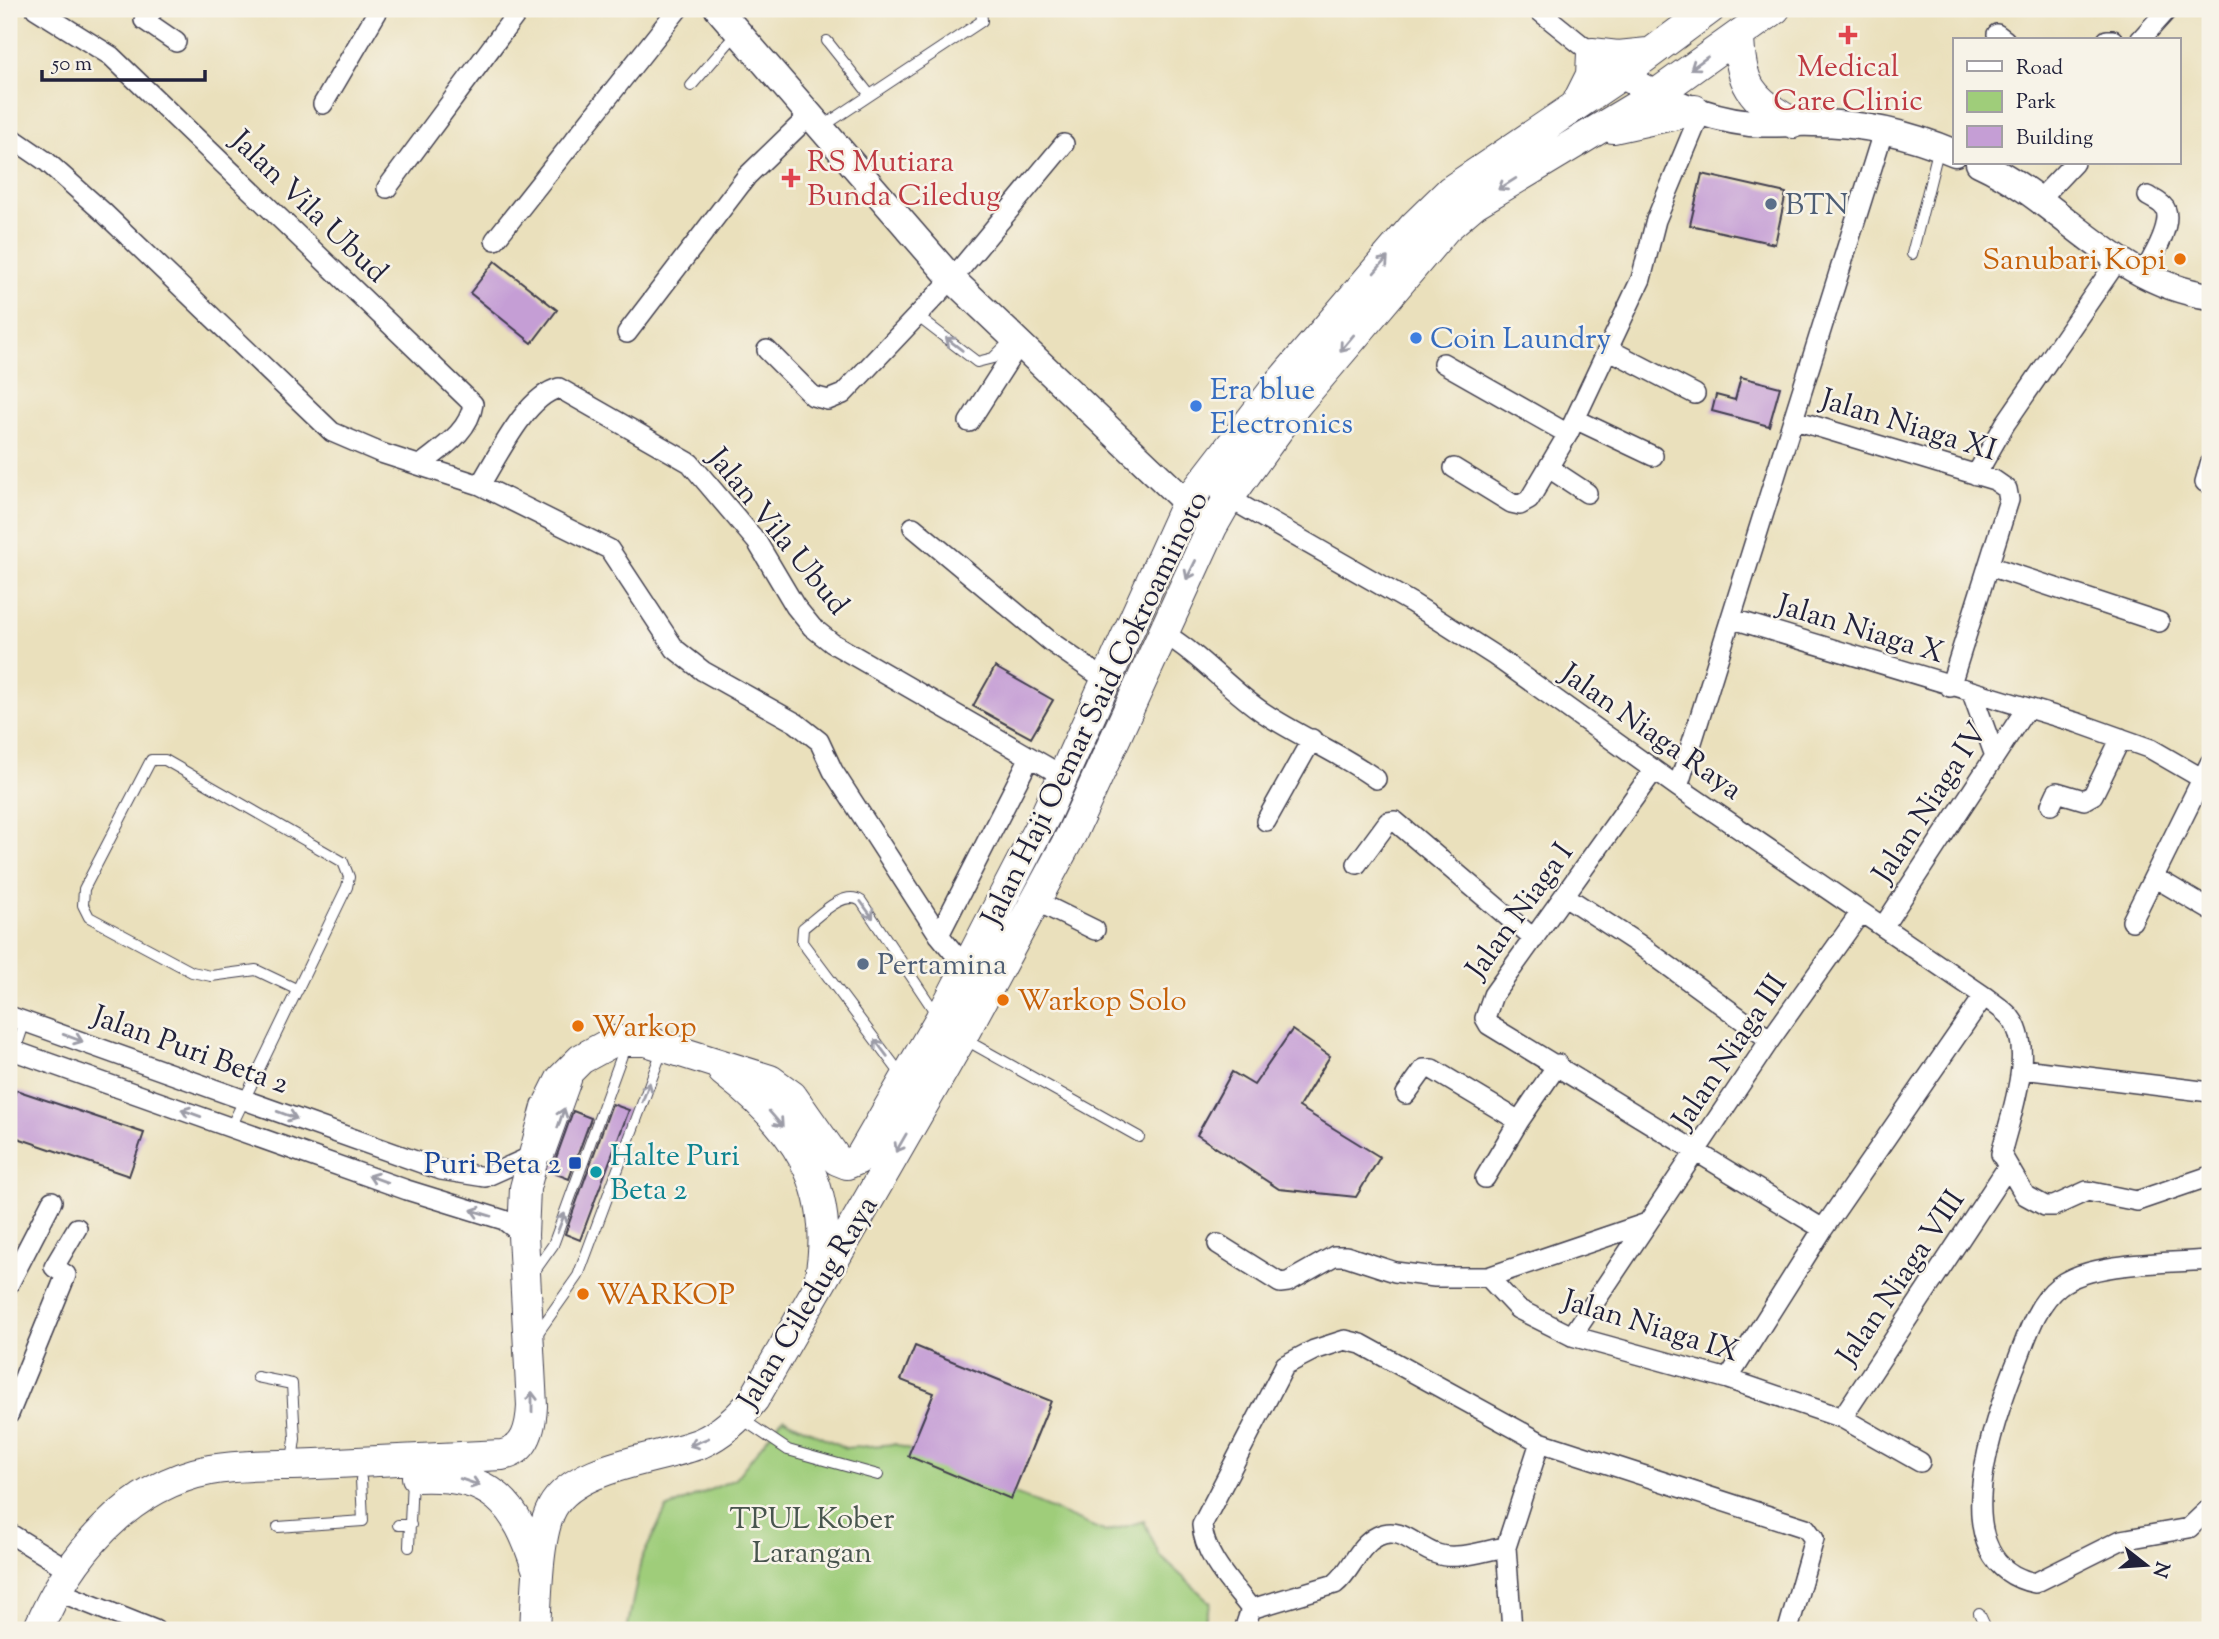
<svg xmlns="http://www.w3.org/2000/svg" width="2219" height="1639" font-family="'Sorts Mill Goudy',serif">
  <style>
    .green { fill: #9fcd7a; stroke: #60785a; stroke-width: 2 }
    .building { fill: #c59ed5 }
    .lines { fill: none; stroke-linecap: round; stroke-linejoin: round }
    .lane-casing { stroke: #403e4e; stroke-width: 12 }
    .street-casing { stroke: #403e4e; stroke-width: 22 }
    .secondary-casing { stroke: #403e4e; stroke-width: 29 }
    .primary-casing { stroke: #403e4e; stroke-width: 32 }
    .lane { stroke: #fff; stroke-width: 10 }
    .street { stroke: #fff; stroke-width: 19 }
    .secondary { stroke: #fff; stroke-width: 26 }
    .primary { stroke: #fff; stroke-width: 30 }
    .oneway { stroke: #9c9ca7 }
    .health-dot { fill: #e0444e; stroke: #f7f3e8; stroke-width: 2.5 }
    .service-dot { fill: #5c6f8a; stroke: #f7f3e8; stroke-width: 2.5 }
    .food-dot { fill: #e8710a; stroke: #f7f3e8; stroke-width: 2.5 }
    .shop-dot { fill: #3f7fe0; stroke: #f7f3e8; stroke-width: 2.5 }
    .transit-dot { fill: #1a4fb4; stroke: #f7f3e8; stroke-width: 2.5 }
    .culture-dot { fill: #0f9aa8; stroke: #f7f3e8; stroke-width: 2.5 }
    .labels { text-anchor: middle; stroke-width: 5; stroke-linejoin: round; paint-order: stroke }
    .health-label { font-size: 30px; fill: #be3a42; stroke: #f7f3e8 }
    .service-label { font-size: 30px; fill: #4e5e75; stroke: #f7f3e8; text-anchor: start }
    .street-label { font-size: 30px; fill: #22223b; stroke: #f7f3e8 }
    .food-label { font-size: 30px; fill: #c56008; stroke: #f7f3e8; text-anchor: start }
    .shop-label { font-size: 30px; fill: #366cbe; stroke: #f7f3e8; text-anchor: start }
    .culture-label { font-size: 30px; fill: #0d838f; stroke: #f7f3e8; text-anchor: start }
    .transit-label { font-size: 30px; fill: #164399; stroke: #f7f3e8; text-anchor: end }
    .park-label { font-size: 30px; fill: #48554e; stroke: #f7f3e8 }
  </style>
  <rect width="100%" height="100%" fill="#f7f3e8"/>
  <filter id="ink" filterUnits="userSpaceOnUse"><feTurbulence type="fractalNoise" baseFrequency=".0143" numOctaves="2"/><feDisplacementMap in="SourceGraphic" scale="14" xChannelSelector="R" yChannelSelector="G"/><feConvolveMatrix kernelMatrix="1 2 1 2 8 2 1 2 1" color-interpolation-filters="sRGB"/></filter>
  <filter id="wash" filterUnits="userSpaceOnUse"><feTurbulence type="fractalNoise" baseFrequency=".00686" numOctaves="4" result="noise"/><feDisplacementMap in="SourceGraphic" scale="28" xChannelSelector="R" yChannelSelector="G"/><feGaussianBlur stdDeviation="1.57" result="paint"/><feColorMatrix in="noise" values="0 0 0 0 0 0 0 0 0 0 0 0 0 0 0 0 0 1.4 0 .05"/><feComposite in="paint" operator="in"/></filter>
  <g filter="url(#wash)">
    <rect width="100%" height="100%" fill="#eae0bc"/>
    <path class="green" d="M783 1418 845 1448 895 1444 1106 1532 1144 1521 1159 1555 1211 1603 1200 1630H627L641 1560 666 1509 735 1479Z"/>
    <g id="blocks">
      <path class="building" d="M1702 174 1786 193 1775 244 1690 225Z
        M495 261 557 310 532 343 470 293Z
        M1741 377 1780 387 1769 426 1712 411 1716 395 1735 400Z
        M995 667 1053 700 1031 738 973 706Z
        M1292 1030 1330 1056 1299 1107 1380 1157 1356 1197 1279 1189 1197 1135 1232 1072 1254 1085Z
        M16 1090 144 1133 129 1176 9 1135V1112Z
        M612 1104 629 1110 580 1240 565 1234Z
        M573 1111 591 1118 569 1179 551 1172Z
        M915 1346 1051 1401 1011 1499 908 1456 934 1393 901 1380Z"/>
    </g>
  </g>
  <g filter="url(#ink)">
    <use href="#blocks" fill-opacity="0" stroke="#403e4e" stroke-width="2"/>
    <g class="lines">
      <defs>
        <path id="lane" d="M1674 9 1685 25
          M827 41 870 95
          M691 86 737 33
          M822 127 982 21 981 9
          M1912 254 1939 147
          M917 316 977 362 993 358 1012 339
          M964 1039 1139 1137
          M9 1069 25 1021
          M903 1077 802 942 803 928C818 917 843 889 861 901L937 1015
          M231 1127 347 887 349 877 343 862 165 760H151L84 889 83 905 89 917 192 972 211 976 256 970 298 990
          M549 1156 576 1081
          M531 1276 553 1245 626 1044
          M537 1334 578 1276 663 1048
          M257 1377 292 1384 295 1439 292 1461
          M742 1419 788 1450 878 1475
          M398 1525H411
          M278 1527 363 1521 361 1479
          M409 1547 412 1478
          M1979 1613 1987 1630"/>
        <path id="street" d="M36 9 111 56 473 404C469 432 443 447 422 464
          M154 9 144 20 176 42
          M1537 9 1599 59
          M1997 34 2005 40
          M2107 40H2113
          M2140 40 2168 9
          M323 104 379 9
          M9 136 47 162 103 212 332 432 381 453 480 485 609 549 675 649 703 671 796 723 819 741 833 771 939 935 972 975
          M387 188 520 9
          M2040 199 2074 163
          M495 240 678 9
          M2142 276C2150 262 2177 219 2163 206 2160 202 2153 199 2148 196
          M627 333 747 176 809 116
          M1608 349 1695 394
          M767 350 813 396 828 400 843 394 952 279 1064 144
          M1443 363 1568 434
          M1575 419 1653 456
          M1795 420 1994 480 2007 489 2009 500 1950 687
          M969 422 1019 344
          M1454 468 1511 503 1520 505 1529 500 1568 434 1641 279 1656 220 1701 112
          M1549 468 1587 493
          M1976 475 2005 424 2117 261
          M2205 482 2210 464
          M480 485C498 456 526 396 559 388L690 463 757 542 795 606 812 627 832 643 1063 776
          M1220 493 1412 603 1495 656 1678 787 1984 996C1993 1003 2003 1009 2010 1017 2037 1049 2009 1119 2001 1154L2025 1195 2045 1206H2054L2087 1191 2137 1201 2210 1176
          M913 527 1051 642 1107 681
          M1989 566 2159 622
          M1733 619 2078 723 2151 749 2203 779
          M1163 633C1201 655 1228 689 1264 713 1300 737 1340 753 1376 779
          M1972 693 1995 756
          M1654 770 1493 995 1485 1018 1489 1025 1823 1229
          M1678 787 1884 129
          M2051 805 2057 792 2084 800 2093 795 2121 738
          M1266 821 1312 739
          M1357 864 1388 822 1395 821 1534 939
          M2154 877 2210 910
          M1565 896 1637 943 1770 1040
          M1036 901 1095 930
          M2132 921 2210 763
          M1883 927 2026 709
          M939 935 1030 757
          M9 1016 441 1170 485 1177 532 1156
          M9 1049 407 1190 504 1220 523 1235
          M2023 1069 2210 1092
          M1406 1094 1424 1069H1432L1519 1121
          M1485 1178 1519 1121 1558 1064
          M1218 1244 1280 1283 1288 1282 1334 1256H1346L1395 1272 1435 1277H1488L1647 1223
          M2210 1260C2171 1263 2090 1261 2059 1286 2034 1306 2026 1341 2014 1369 1992 1426 1942 1564 2035 1583L2121 1540 2189 1528 2210 1508
          M1488 1277 1518 1309 1572 1336 1728 1379 1842 1418 1920 1462
          M9 1284 52 1201
          M1572 1336 1770 1040 1861 912
          M1728 1379 1823 1229 1984 996
          M9 1414 66 1275 54 1267 77 1228
          M1842 1418 2007 1168
          M9 1533 69 1570
          M57 1591 155 1630
          M1251 1609 1335 1584C1352 1571 1357 1546 1378 1536 1402 1525 1416 1548 1437 1554 1456 1561 1486 1550 1506 1547
          M1244 1630 1251 1609C1232 1584 1204 1557 1202 1525L1285 1365 1314 1350 1345 1340 1361 1344 1540 1442 1806 1528 1814 1539 1788 1630
          M1512 1630 1506 1547 1540 1442"/>
        <path id="secondary" d="M718 9 952 279 1212 527
          M1621 75C1661 98 1704 118 1750 123 1772 125 1793 122 1814 123 1863 123 1910 134 1955 153
          M1979 163C2064 202 2112 282 2210 296"/>
        <path id="primary" d="M1739 35C1740 84 1750 99 1793 123
          M1576 105 1591 75 1592 53 1618 56 1648 53
          M1613 128 1695 110
          M723 1071C792 1124 837 1184 820 1276
          M417 1477C493 1474 516 1502 538 1571
          M38 1630C69 1556 127 1486 210 1470 244 1464 281 1466 316 1464 378 1461 440 1458 502 1455 526 1451 531 1428 532 1406L523 1235 525 1188 547 1107 561 1079 581 1059 614 1041H646L770 1080 792 1096 837 1160 847 1164 859 1159 940 1019 1045 816 1186 504 1277 386 1414 226 1450 191 1621 75 1710 9
          M535 1630C537 1598 537 1536 552 1508 575 1465 658 1460 701 1443 723 1433 739 1418 754 1399L962 1037 1071 835 1212 527 1228 499 1296 405 1446 228 1474 204 1655 95 1775 9"/>
      </defs>
      <use href="#lane" class="lane-casing"/>
      <use href="#street" class="street-casing"/>
      <use href="#secondary" class="secondary-casing"/>
      <use href="#primary" class="primary-casing"/>
      <use href="#lane" class="lane"/>
      <use href="#street" class="street"/>
      <use href="#secondary" class="secondary"/>
      <use href="#primary" class="primary"/>
    </g>
    <defs><path id="oneway-shaft" d="M-6 0H5M1.5-3L5.5 0L1.5 3" fill="none" stroke-width="1.6" stroke-linecap="round" stroke-linejoin="round" transform="scale(1.75)"/></defs>
    <g class="oneway">
      <use href="#oneway-shaft" transform="translate(1699 63) rotate(144)"/>
      <use href="#oneway-shaft" transform="translate(1507 184) rotate(148)"/>
      <use href="#oneway-shaft" transform="translate(1381 265) rotate(-49)"/>
      <use href="#oneway-shaft" transform="translate(1347 343) rotate(130)"/>
      <use href="#oneway-shaft" transform="translate(954 344) rotate(-142)"/>
      <use href="#oneway-shaft" transform="translate(1191 570) rotate(116)"/>
      <use href="#oneway-shaft" transform="translate(867 910) rotate(54)"/>
      <use href="#oneway-shaft" transform="translate(73 1038) rotate(20)"/>
      <use href="#oneway-shaft" transform="translate(881 1048) rotate(-127)"/>
      <use href="#oneway-shaft" transform="translate(646 1092) rotate(-69)"/>
      <use href="#oneway-shaft" transform="translate(191 1113) rotate(-160)"/>
      <use href="#oneway-shaft" transform="translate(287 1115) rotate(20)"/>
      <use href="#oneway-shaft" transform="translate(561 1118) rotate(-71)"/>
      <use href="#oneway-shaft" transform="translate(776 1119) rotate(49)"/>
      <use href="#oneway-shaft" transform="translate(901 1143) rotate(120)"/>
      <use href="#oneway-shaft" transform="translate(378 1179) rotate(-160)"/>
      <use href="#oneway-shaft" transform="translate(481 1213) rotate(-163)"/>
      <use href="#oneway-shaft" transform="translate(561 1223) rotate(-69)"/>
      <use href="#oneway-shaft" transform="translate(532 1402) rotate(-90)"/>
      <use href="#oneway-shaft" transform="translate(699 1442) rotate(158)"/>
      <use href="#oneway-shaft" transform="translate(470 1482) rotate(19)"/>
    </g>
  </g>
  <g class="health-dot">
    <path d="M1844.5 24.5h7v7h7v7h-7v7h-7v-7h-7v-7h7z"/>
    <path d="M787.5 167.5h7v7h7v7h-7v7h-7v-7h-7v-7h7z"/>
  </g>
  <g class="service-dot">
    <circle cx="1771" cy="204" r="7"/>
    <circle cx="863" cy="964" r="7"/>
  </g>
  <g class="food-dot">
    <circle cx="2180" cy="259" r="7"/>
    <circle cx="1003" cy="1000" r="7"/>
    <circle cx="578" cy="1026" r="7"/>
    <circle cx="583" cy="1294" r="7"/>
  </g>
  <g class="shop-dot">
    <circle cx="1416" cy="338" r="7"/>
    <circle cx="1196" cy="406" r="7"/>
  </g>
  <rect class="transit-dot" x="568" y="1156" width="14" height="14" rx="3.5"/>
  <circle class="culture-dot" cx="596" cy="1172" r="7"/>
  <g class="labels">
    <g class="health-label">
      <text x="1848" y="76">Medical<tspan x="1848" dy="34">Care Clinic</tspan></text>
      <text x="807" y="171" text-anchor="start">RS Mutiara<tspan x="807" dy="34">Bunda Ciledug</tspan></text>
    </g>
    <g class="service-label">
      <text x="1785" y="214">BTN</text>
      <text x="877" y="974">Pertamina</text>
    </g>
    <g class="street-label">
      <text transform="translate(310 206) rotate(44)" y="10">Jalan Vila Ubud</text>
      <text transform="translate(1909 424) rotate(17)" y="10">Jalan Niaga XI</text>
      <text transform="translate(779 531) rotate(51)" y="10">Jalan Vila Ubud</text>
      <text transform="translate(1861 628) rotate(17)" y="10">Jalan Niaga X</text>
      <text transform="translate(1094 708) rotate(-64)" y="10">Jalan Haji Oemar Said Cokroaminoto</text>
      <text transform="translate(1652 731) rotate(35)" y="10">Jalan Niaga Raya</text>
      <text transform="translate(1929 802) rotate(-57)" y="10">Jalan Niaga IV</text>
      <text transform="translate(1519 910) rotate(-54)" y="10">Jalan Niaga I</text>
      <text transform="translate(191 1049) rotate(20)" y="10">Jalan Puri Beta 2</text>
      <text transform="translate(1729 1051) rotate(-56)" y="10">Jalan Niaga III</text>
      <text transform="translate(1900 1277) rotate(-56)" y="10">Jalan Niaga VIII</text>
      <text transform="translate(807 1302) rotate(-59)" y="10">Jalan Ciledug Raya</text>
      <text transform="translate(1651 1325) rotate(17)" y="10">Jalan Niaga IX</text>
    </g>
    <g class="food-label">
      <text x="2166" y="269" text-anchor="end">Sanubari Kopi</text>
      <text x="1017" y="1010">Warkop Solo</text>
      <text x="592" y="1036">Warkop</text>
      <text x="597" y="1304">WARKOP</text>
    </g>
    <g class="shop-label">
      <text x="1430" y="348">Coin Laundry</text>
      <text x="1210" y="399">Era blue<tspan x="1210" dy="34">Electronics</tspan></text>
    </g>
    <g class="culture-label">
      <text x="610" y="1165">Halte Puri<tspan x="610" dy="34">Beta 2</tspan></text>
    </g>
    <g class="transit-label">
      <text x="561" y="1173">Puri Beta 2</text>
    </g>
    <g class="park-label">
      <text x="812" y="1528">TPUL Kober<tspan x="812" dy="34">Larangan</tspan></text>
    </g>
  </g>
  <rect width="2219" height="1639" fill="none" stroke="#f7f3e8" stroke-width="35"/>
  <rect x="1953" y="38" width="228" height="126" fill="#f7f3e8" stroke="#a29fa3" stroke-width="2"/>
  <rect x="1967" y="61" width="35" height="10" fill="#ffffff" stroke="#a29fa3" stroke-width="2"/>
  <text x="2016" y="74" font-size="21" fill="#22223b">Road</text>
  <rect x="1967" y="91" width="35" height="21" fill="#9fcd7a" stroke="#a29fa3" stroke-width="2"/>
  <text x="2016" y="108" font-size="21" fill="#22223b">Park</text>
  <rect x="1967" y="126" width="35" height="21" fill="#c59ed5" stroke="#a29fa3" stroke-width="2"/>
  <text x="2016" y="144" font-size="21" fill="#22223b">Building</text>
  <g transform="translate(2146 1565) rotate(107)" stroke="#f7f3e8" stroke-width="5" paint-order="stroke">
  <path d="M0-5L12 26L0 18L-12 26Z" fill="#22223b"/>
  <text y="-10" font-size="19" font-weight="bold" text-anchor="middle" fill="#22223b">N</text>
  </g>
  <path d="M42 70v10h163v-10" fill="none" stroke="#22223b" stroke-width="3.5"/>
  <text x="52" y="70" font-size="21" fill="#22223b" stroke="#f7f3e8" stroke-width="5" paint-order="stroke">50 m</text>
</svg>
